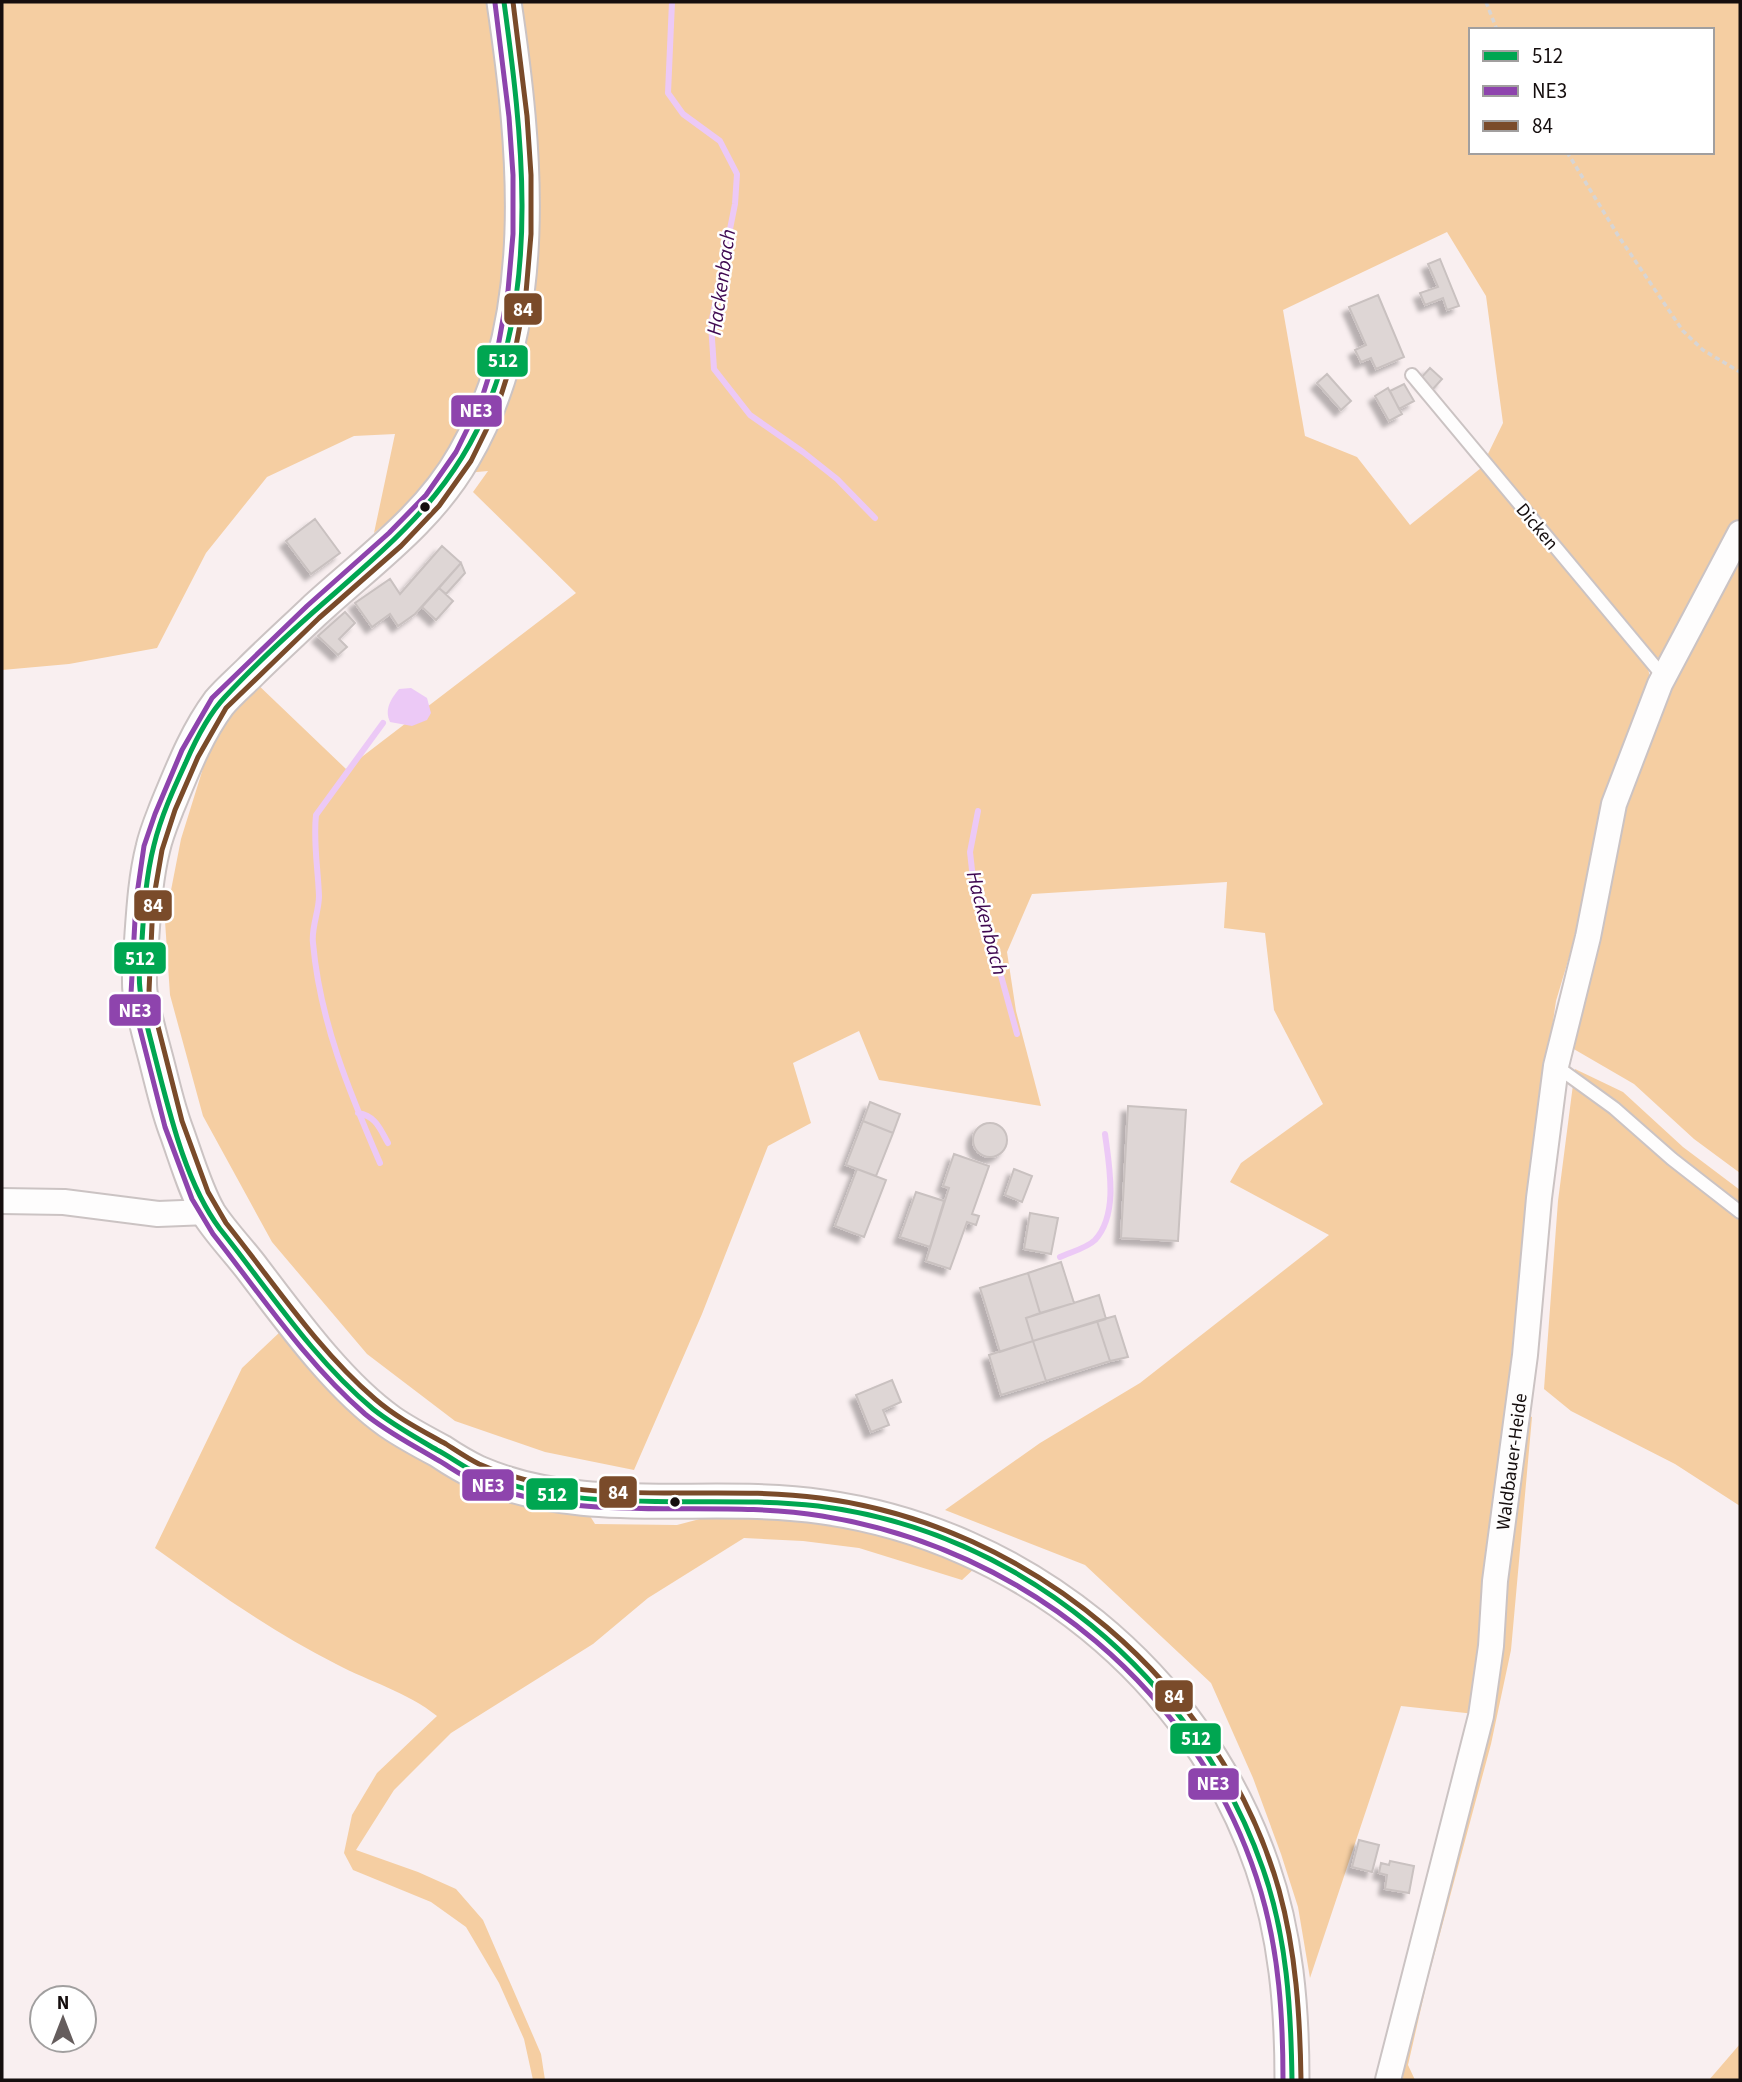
<svg xmlns="http://www.w3.org/2000/svg" width="1742" height="2082" font-family="'Source Sans 3',sans-serif">
  <style>
    .green { fill: #f5cea2; fill-rule: evenodd }
    .water { fill: #ecc9f6 }
    .lines { fill: none; stroke-linecap: round; stroke-linejoin: round }
    .stream { stroke: #ecc9f6; stroke-width: 6 }
    .building { fill: #ded6d5; stroke: #c9c1c0; stroke-width: 2; filter: url(#shadow) }
    .service-casing { stroke: #cbc3c3; stroke-width: 16 }
    .minor-casing { stroke: #cbc3c3; stroke-width: 28 }
    .secondary-casing { stroke: #cbc3c3; stroke-width: 37 }
    .path { stroke: #d7d5d5; stroke-width: 3.5; stroke-dasharray: 5 3.5; stroke-linecap: butt }
    .service { stroke: #fefdfd; stroke-width: 12 }
    .minor { stroke: #fefdfd; stroke-width: 24 }
    .secondary { stroke: #fefdfd; stroke-width: 33 }
    .bus-1-casing { stroke: #fff; stroke-width: 10 }
    .bus-2-casing { stroke: #fff; stroke-width: 10 }
    .bus-3-casing { stroke: #fff; stroke-width: 10 }
    .bus-1 { stroke: #00a651; stroke-width: 5 }
    .bus-2 { stroke: #8e44ad; stroke-width: 5 }
    .bus-3 { stroke: #7a4b2a; stroke-width: 5 }
    .bus-dot { fill: #150e0e; stroke: #fff; stroke-width: 2.5 }
    .labels { text-anchor: middle; stroke-width: 5; stroke-linejoin: round; paint-order: stroke }
    .street-label { font-size: 19px; fill: #150e0e; stroke: #fff }
    .water-label { font-size: 21px; font-style: italic; fill: #3f0951; stroke: #fff }
    .line-badge { stroke: #fff; stroke-width: 2.5 }
    .badge-label { font-size: 19px; text-anchor: middle; font-weight: bold; fill: #fff }
  </style>
  <defs>
    <filter id="shadow"><feDropShadow dx="-6" dy="6" stdDeviation="2" flood-color="#0004"/></filter>
  </defs>
  <rect width="100%" height="100%" fill="#f9eff0"/>
  <path class="green" d="M2 2H1740V518L1662 659 1654 656 1487 456 1503 423 1486 296 1447 232 1283 310 1305 436 1357 457 1410 525 1481 468 1648 668 1651 683 1556 1001 1527 1200 1475 1714 1401 1706 1310 1978 1298 1907 1281 1854 1253 1778 1211 1683 1085 1565 945 1510 1040 1443 1140 1383 1329 1235 1230 1182 1241 1163 1323 1104 1274 1010 1265 933 1224 928 1227 882 1032 894 1007 952 1016 1011 1041 1106 879 1080 859 1031 793 1063 811 1123 768 1146 702 1314 634 1470 545 1452 455 1421 367 1354 272 1242 203 1116 170 995 165 921 181 839 209 749 252 679 346 769 576 593 473 492 488 471 444 475 374 533 395 434 354 436 267 477 206 553 157 648 69 664 2 670ZM1471 30H1712V152H1471Z
    M1740 548V1173L1694 1139 1634 1084 1572 1048 1621 811 1669 680Z
    M1575 1069 1623 1092 1683 1147 1740 1190V1506L1675 1464 1571 1411 1544 1389 1558 1201Z
    M281 1331 403 1449 444 1473 546 1508 590 1516 595 1524 677 1525 715 1515H758L877 1531 976 1567 962 1580 859 1548 803 1541 744 1538 648 1598 593 1644 451 1733 394 1790 356 1850 418 1872 456 1889 483 1920 541 2054 545 2080H533L524 2039 499 1983 466 1927 431 1902 353 1870 344 1853 352 1815 377 1773 437 1716C407 1692 370 1682 336 1664 273 1632 213 1590 155 1548L242 1368Z
    M1525 1414 1532 1417 1511 1650 1491 1744 1427 1982 1408 2065 1415 2080H1396L1422 1965Z
    M1740 2044V2080H1709Z"/>
  <path class="water" d="M411 688 427 698 431 713 427 720 412 726 390 722C384 709 391 699 399 689Z"/>
  <g class="lines">
    <path class="stream" d="M672 2 668 93 683 114 720 141 737 174 735 204 711 324 714 369 750 415 803 452 837 479 875 518
      M978 811 970 852 972 870 1017 1034
      M358 1113C376 1116 380 1129 388 1143
      M380 1163C349 1091 320 1022 313 943 311 928 319 912 319 896 318 868 313 842 316 815L383 723
      M1060 1257C1071 1252 1087 1248 1095 1240 1119 1214 1109 1165 1105 1134"/>
  </g>
  <path class="building" d="M1440 259 1459 306 1447 310 1443 298 1425 305 1420 293 1438 287 1428 264Z
    M1378 295 1404 357 1376 369 1371 358 1361 362 1355 350 1366 345 1349 307Z
    M1430 368 1442 379 1432 390 1420 379Z
    M1327 374 1351 401 1341 410 1317 383Z
    M1404 384 1414 401 1399 409 1390 391Z
    M1388 388 1402 414 1389 421 1375 396Z
    M315 519 340 553 311 574 286 541Z
    M442 546 461 563 415 614 398 626 390 614 372 627 355 603 390 579 400 594Z
    M461 563 465 573 446 594 439 588Z
    M439 588 453 601 436 620 422 607Z
    M345 612 355 623 339 639 347 647 338 655 318 636Z
    M870 1102 900 1114 893 1133 863 1121Z
    M1128 1106 1186 1110 1178 1241 1121 1238Z
    M863 1121 893 1133 876 1176 846 1165Z
    M973 1140a17 17 0 1 1 34 0a17 17 0 1 1-34 0Z
    M954 1154 989 1166 972 1214 979 1216 976 1225 967 1222 950 1269 926 1261 949 1188 943 1186Z
    M857 1169 886 1180 864 1237 835 1226Z
    M1014 1169 1032 1176 1022 1202 1005 1195Z
    M916 1192 944 1201 930 1247 900 1237Z
    M1030 1213 1058 1218 1051 1254 1024 1249Z
    M1061 1262 1074 1303 1040 1313 1028 1273Z
    M1028 1273 1040 1313 1026 1318 1033 1341 1000 1352 980 1288Z
    M1099 1295 1106 1319 1033 1341 1026 1318Z
    M1115 1316 1128 1357 1110 1361 1097 1321Z
    M1097 1321 1110 1361 1046 1381 1033 1341Z
    M1033 1341 1046 1381 1001 1395 989 1355Z
    M892 1380 901 1402 883 1410 889 1425 871 1432 856 1395Z
    M1359 1840 1379 1845 1372 1872 1352 1867Z
    M1390 1861 1414 1866 1409 1893 1385 1889 1387 1875 1379 1873 1381 1863 1389 1865Z"/>
  <g class="lines">
    <defs>
      <path id="service" d="M1412 375 1663 676
        M1556 1066 1614 1108 1672 1159 1740 1212"/>
      <g id="minor">
        <path d="M2 1201 64 1202 158 1214 208 1212"/>
        <path id="s1" d="M1388 2080 1481 1716 1491 1646 1495 1581 1525 1355 1539 1198 1556 1066 1588 937 1614 804 1660 684 1740 533"/>
      </g>
      <path id="secondary" d="M504 2C526 150 543 321 464 456 428 520 366 563 313 612 292 632 270 652 250 672 240 682 228 692 219 703 196 734 182 771 167 807 162 820 156 834 153 848 146 876 144 905 142 934 141 953 138 974 140 992 144 1016 151 1040 157 1063 163 1086 168 1110 177 1133 186 1158 196 1192 209 1214 222 1234 240 1252 254 1271 292 1321 339 1386 390 1422 406 1433 423 1442 440 1451 452 1459 465 1467 478 1473 587 1520 709 1490 823 1507 1022 1535 1196 1675 1262 1866 1286 1935 1292 2007 1292 2080"/>
    </defs>
    <use href="#service" class="service-casing"/>
    <use href="#minor" class="minor-casing"/>
    <use href="#secondary" class="secondary-casing"/>
    <path class="path" d="M1486 2 1497 30
      M1567 152 1619 237 1683 331 1703 350 1740 372"/>
    <use href="#service" class="service"/>
    <use href="#minor" class="minor"/>
    <use href="#secondary" class="secondary"/>
    <defs>
      <path id="bus-1" d="M504 2C522 134 539 276 489 403 457 486 400 536 335 593 297 626 259 660 225 697 208 715 196 739 186 762 174 788 161 816 154 845 146 876 144 908 142 940 140 956 138 973 140 989 142 1009 148 1029 153 1049 168 1106 184 1181 220 1229 268 1289 313 1359 373 1409 393 1425 415 1437 437 1450 451 1457 463 1467 477 1473 584 1518 705 1493 818 1506 1019 1530 1197 1679 1263 1869 1287 1937 1291 2009 1292 2080"/>
      <path id="bus-2" d="M495 3 509 117 513 175V234L508 291 498 347 481 401 456 452 426 495 389 533 307 606 212 698 182 750 155 814 144 846 136 901 131 994 165 1127 192 1199 213 1234C261 1295 306 1363 365 1414 387 1432 411 1444 436 1459 449 1466 461 1476 475 1481 587 1527 706 1497 822 1516 1025 1548 1202 1692 1261 1892 1279 1953 1283 2017 1283 2080"/>
      <path id="bus-3" d="M513 2 527 116 531 175V234L526 293 515 351 497 408 471 461 439 506 401 546 319 618 226 708 198 757 175 810 162 850 153 902 149 991 182 1121 208 1192 226 1223C274 1283 317 1349 375 1399 397 1418 421 1430 446 1444 457 1451 467 1458 479 1464 585 1511 708 1483 820 1498 1031 1525 1221 1685 1279 1890 1296 1952 1300 2016 1301 2080"/>
    </defs>
    <use href="#bus-1" class="bus-1-casing"/>
    <use href="#bus-2" class="bus-2-casing"/>
    <use href="#bus-3" class="bus-3-casing"/>
    <use href="#bus-1" class="bus-1"/>
    <use href="#bus-2" class="bus-2"/>
    <use href="#bus-3" class="bus-3"/>
  </g>
  <g class="bus-dot">
    <circle cx="425" cy="507" r="6"/>
    <circle cx="675" cy="1502" r="6"/>
  </g>
  <g class="labels">
    <g class="street-label">
      <text transform="translate(1538 526) rotate(50)" y="7">Dicken</text>
      <text dy="7" stroke="none"><textPath href="#s1" startOffset="632">Waldbauer-Heide</textPath></text>
    </g>
    <g class="water-label">
      <text transform="translate(721 282) rotate(-82)" y="7">Hackenbach</text>
      <text transform="translate(987 923) rotate(75)" y="7">Hackenbach</text>
    </g>
  </g>
  <g class="line-badge">
    <rect x="503" y="292" width="40" height="34" rx="7" fill="#7a4b2a"/>
    <rect x="476" y="344" width="53" height="34" rx="7" fill="#00a651"/>
    <rect x="450" y="394" width="53" height="34" rx="7" fill="#8e44ad"/>
    <rect x="133" y="889" width="40" height="33" rx="7" fill="#7a4b2a"/>
    <rect x="113" y="941" width="54" height="34" rx="7" fill="#00a651"/>
    <rect x="108" y="993" width="54" height="34" rx="7" fill="#8e44ad"/>
    <rect x="461" y="1468" width="54" height="34" rx="7" fill="#8e44ad"/>
    <rect x="598" y="1475" width="40" height="34" rx="7" fill="#7a4b2a"/>
    <rect x="525" y="1477" width="54" height="34" rx="7" fill="#00a651"/>
    <rect x="1154" y="1679" width="40" height="34" rx="7" fill="#7a4b2a"/>
    <rect x="1169" y="1722" width="53" height="33" rx="7" fill="#00a651"/>
    <rect x="1187" y="1767" width="53" height="34" rx="7" fill="#8e44ad"/>
  </g>
  <g class="badge-label">
    <text x="523" y="316">84</text>
    <text x="503" y="367">512</text>
    <text x="476" y="417">NE3</text>
    <text x="153" y="912">84</text>
    <text x="140" y="965">512</text>
    <text x="135" y="1017">NE3</text>
    <text x="488" y="1492">NE3</text>
    <text x="618" y="1499">84</text>
    <text x="552" y="1501">512</text>
    <text x="1174" y="1703">84</text>
    <text x="1196" y="1745">512</text>
    <text x="1213" y="1790">NE3</text>
  </g>
  <rect width="1742" height="2082" fill="none" stroke="#150e0e" stroke-width="7"/>
  <rect x="1469" y="28" width="245" height="126" fill="#ffffff" stroke="#a19f9f" stroke-width="2"/>
  <rect x="1483" y="51" width="35" height="10" fill="#00a651" stroke="#a19f9f" stroke-width="2"/>
  <text x="1532" y="63" font-size="21" fill="#150e0e">512</text>
  <rect x="1483" y="86" width="35" height="10" fill="#8e44ad" stroke="#a19f9f" stroke-width="2"/>
  <text x="1532" y="98" font-size="21" fill="#150e0e">NE3</text>
  <rect x="1483" y="121" width="35" height="10" fill="#7a4b2a" stroke="#a19f9f" stroke-width="2"/>
  <text x="1532" y="133" font-size="21" fill="#150e0e">84</text>
  <g transform="translate(63 2019)"><circle r="33" fill="#ffffff" stroke="#a19f9f" stroke-width="2"/>
  <path d="M0-5L12 26L0 18L-12 26Z" fill="#655d5d"/>
  <text y="-10" font-size="19" font-weight="bold" text-anchor="middle" fill="#150e0e">N</text>
  </g>
</svg>
